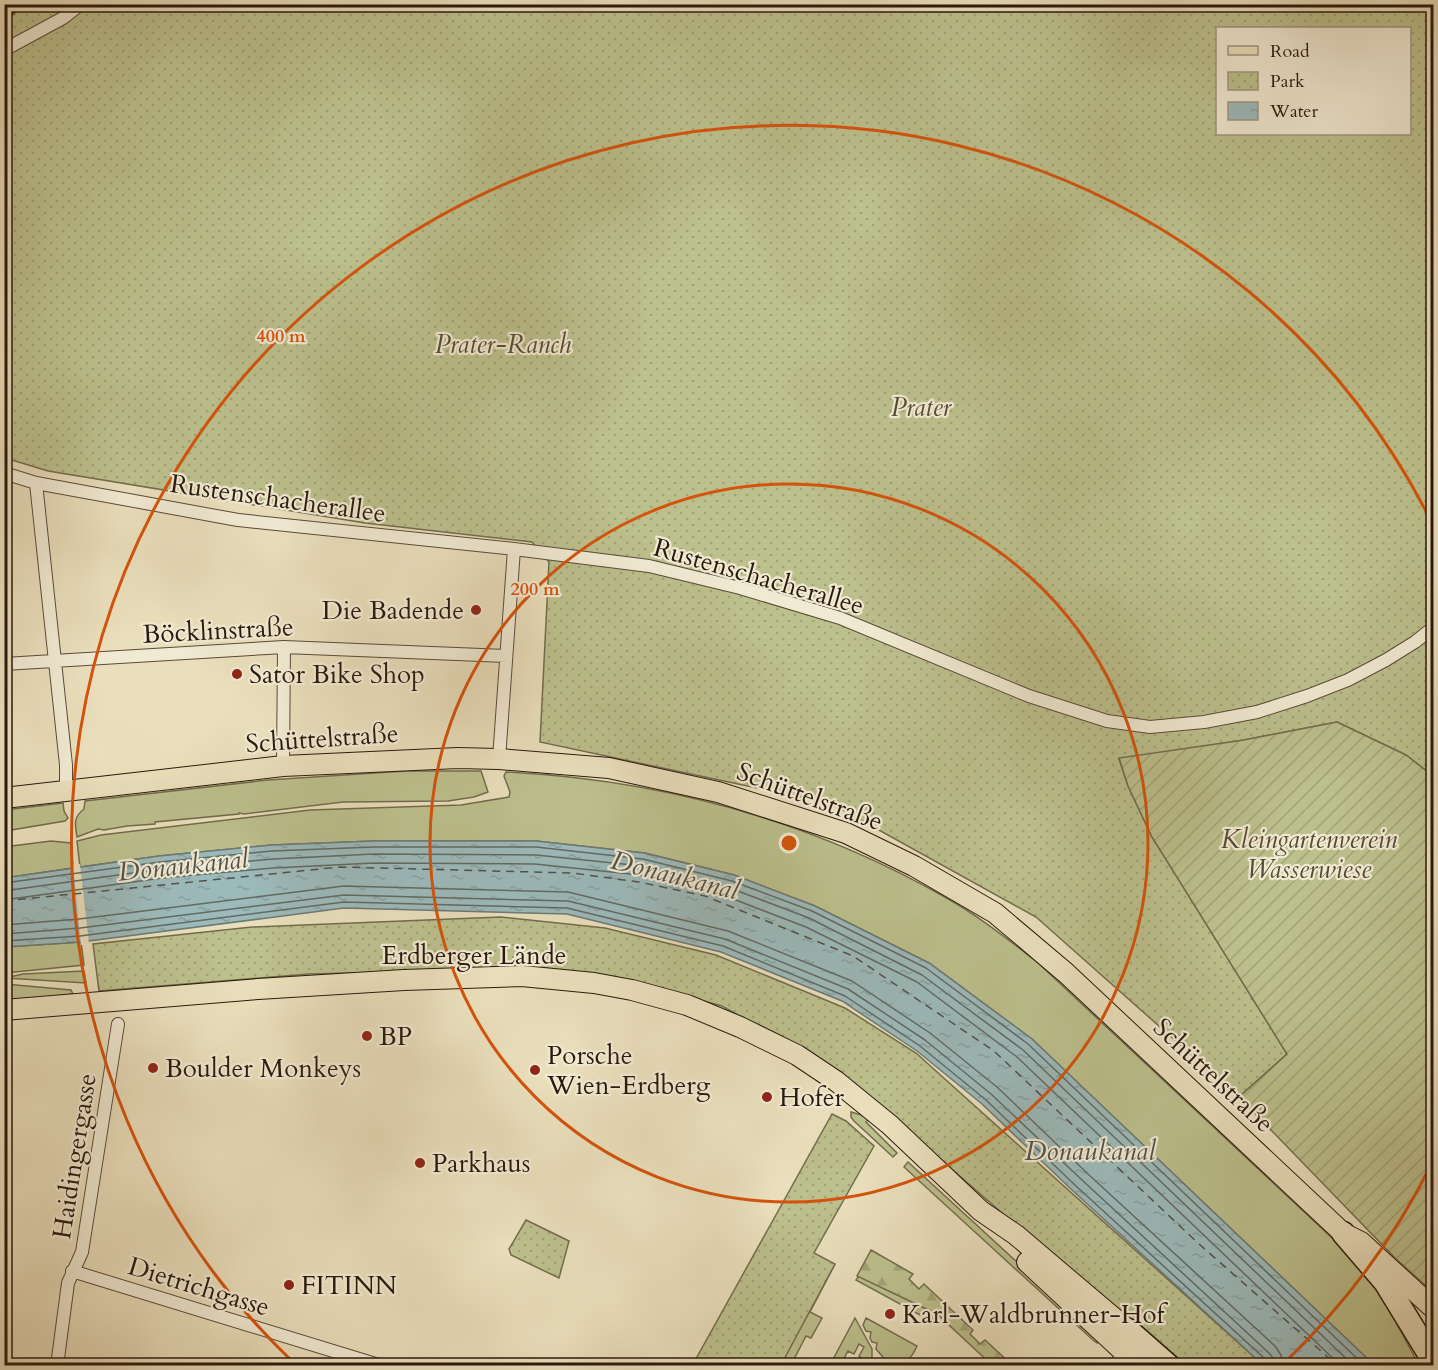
<svg xmlns="http://www.w3.org/2000/svg" width="1438" height="1370" font-family="Cardo,serif">
  <style>
    .grass { fill: #bcc08d; stroke: #736c4e; stroke-width: 1.5 }
    .forest { fill: url(#forest-firs); stroke: #736c4e; stroke-width: 1.5 }
    .park { fill: url(#park-dots); stroke: #736c4e; stroke-width: 1.5; fill-rule: evenodd }
    .garden { fill: url(#garden-furrows); stroke: #736c4e; stroke-width: 1.5 }
    .water { fill: url(#water-ripples); stroke: #6e7a76; stroke-width: 1.5 }
    .pier { fill: #eadfbc }
    .lines { fill: none; stroke-linecap: round; stroke-linejoin: round }
    .shore { stroke: #636a64; stroke-width: 1.5 }
    .ferry { stroke: #52514b; stroke-width: 1.5; stroke-dasharray: 8 6; stroke-linecap: butt }
    .street-casing { stroke: #5a4a3a; stroke-width: 14 }
    .primary-casing { stroke: #2a190e; stroke-width: 22 }
    .highway-casing { stroke: #2a190e; stroke-width: 25 }
    .street { stroke: #f1ead3; stroke-width: 12 }
    .primary { stroke: #eadfbc; stroke-width: 20 }
    .highway { stroke: #eadfbc; stroke-width: 22 }
    .tram { stroke: #2a190e; stroke-width: 1.5 }
    .ring { fill: none; stroke: #d5530c; stroke-width: 3 }
    .poi-dot { fill: #8f2418; stroke: #f1ead3; stroke-width: 2 }
    .labels { text-anchor: middle; stroke-width: 4.5; stroke-linejoin: round; paint-order: stroke }
    .park-label { font-size: 26px; font-style: italic; fill: #564b34; stroke: #f1ead3 }
    .street-label { font-size: 26px; fill: #2a190e; stroke: #f1ead3 }
    .poi-label { font-size: 26px; fill: #2a190e; stroke: #f1ead3; text-anchor: start }
    .water-label { font-size: 27px; font-style: italic; fill: #52514b; stroke: #f1ead3 }
    .centre { fill: #d5530c; stroke: #f1ead3; stroke-width: 3 }
    .ring-label { font-size: 18px; text-anchor: middle; font-weight: bold; fill: #d5530c; stroke: #f1ead3; stroke-width: 4.5; stroke-linejoin: round; paint-order: stroke }
  </style>
  <defs>
    <pattern id="forest-firs" width="22" height="20" patternUnits="userSpaceOnUse" patternTransform="scale(1.5)"><rect width="22" height="20" fill="#bcc08d"/><path d="M5 1l3.5 6h-7zM16 11l3.5 6h-7z" fill="#a2a478"/></pattern>
    <pattern id="park-dots" width="8" height="8" patternUnits="userSpaceOnUse" patternTransform="scale(1.5)"><rect width="8" height="8" fill="#bcc08d"/><path d="M2 2h.1M6 6h.1" fill="none" stroke="#a2a478" stroke-width="1.8" stroke-linecap="round"/></pattern>
    <pattern id="garden-furrows" width="10" height="10" patternUnits="userSpaceOnUse" patternTransform="scale(1.5)"><rect width="10" height="10" fill="#bcc08d"/><path d="M-1 1l2-2M0 10L10 0M9 11l2-2" fill="none" stroke="#a2a478"/></pattern>
    <pattern id="water-ripples" width="26" height="14" patternUnits="userSpaceOnUse" patternTransform="scale(1.5)"><rect width="26" height="14" fill="#9cbabb"/><path d="M2 4q2-2 4 0t4 0M15 11q2-2 4 0t4 0" fill="none" stroke="#879fa0"/></pattern>
  </defs>
  <rect width="100%" height="100%" fill="#eadfbc"/>
  <filter id="stains"><feTurbulence type="fractalNoise" baseFrequency=".00333" numOctaves="4"/><feColorMatrix values="0 0 0 0 .2 0 0 0 0 .09 0 0 0 0 .02 0 0 0 .5 -.17"/></filter>
  <radialGradient id="worn" r=".72"><stop offset=".6" stop-color="#630" stop-opacity="0"/><stop offset="1" stop-color="#630" stop-opacity=".3"/></radialGradient>
  <path class="grass" d="M406 771H481L488 792 474 797 448 801 343 802 244 814 239 813V814L155 822V824L127 826 104 830 98 829 77 837C75 825 73 817 84 809L85 801 268 780Z
    M506 772C661 780 807 819 943 896 976 914 1006 938 1036 961L1347 1252 1373 1280 1419 1365H1374L1032 1039 929 963 815 906 734 875 645 853 536 841H374L272 845 159 856 80 867 77 841 101 835 310 810 461 805 509 797 510 792 504 776Z
    M63 803 64 811 68 818 65 821 5 831V810Z
    M51 841 71 843 73 868 5 878 4 847Z
    M81 942 84 965 5 973V947Z
    M84 971 86 983 5 978 23 974Z
    M5 984 71 990 73 994 5 1002Z
    M851 1112 865 1116 868 1120 866 1122 897 1153 893 1157 854 1121 851 1117Z
    M908 1162 1103 1341 1097 1343 1094 1341 904 1167Z
    M835 1264 810 1312 822 1318 811 1338 806 1336 791 1365 772 1366Z
    M859 1276 937 1314 929 1322 924 1317 856 1280Z
    M855 1318 872 1349V1358L864 1365H859L862 1359 859 1356 864 1347 859 1344 854 1354 848 1351 841 1364 843 1365H830Z
    M866 1318 917 1346C912 1358 903 1367 889 1364L876 1349 877 1343 872 1342 870 1338 871 1332 866 1331 863 1325Z"/>
  <path class="forest" d="M871 1250 913 1274 909 1279 919 1289 924 1284 973 1330 970 1334 980 1344 985 1340 1012 1365H992L937 1314 857 1276Z"/>
  <path class="park" d="M4 5H1433V776L1406 755 1337 722 1244 740 1119 759 1128 786 1152 837 1287 1054 1239 1097 1036 917 832 804 540 742 549 562 532 542 365 523 48 471 5 458ZM1218 28H1410V134H1218Z
    M501 917 605 928 716 955 845 1008 916 1053 1263 1365H1180L1147 1339 847 1078 722 1006 619 978 544 968 309 974 99 991 93 944 252 927Z
    M832 1114 846 1121 874 1146 814 1253 835 1264 781 1365 692 1366Z
    M526 1220 569 1241 559 1278 511 1255 509 1249Z"/>
  <path class="garden" d="M1337 722 1406 755 1433 776V1292L1396 1259 1239 1097 1287 1054 1152 837 1128 786 1119 758 1244 740Z"/>
  <path class="water" d="M374 841H536L644 853 734 875 815 906 929 963 1032 1039 1374 1365H1263L1072 1190 982 1104 917 1051 842 1001 721 952 567 914 344 908 81 942 5 947 4 878 159 856 272 845Z"/>
  <path class="pier" d="M80 864 89 944 81 945 73 865Z"/>
  <g class="lines">
    <path class="shore" d="M4 883 160 862 272 851 374 847H536L643 859 732 881 812 911 926 968 1028 1044 1365 1366
      M4 891 161 869 273 859 374 854 536 855 642 866 730 888 809 918 922 975 1023 1050 1354 1366
      M4 900 162 878 273 868 374 863 535 864 640 875 728 897 806 927 917 982 1017 1057 1341 1366
      M4 925 79 919 344 886 568 892 728 931 852 981 930 1033 997 1087 1088 1174 1275 1346 1281 1355 1283 1366
      M4 934 80 928 344 895 568 901 725 939 848 989 925 1040 991 1094 1082 1180 1269 1353 1273 1358 1274 1366
      M4 941 80 936 344 902 567 908 723 946 845 996 920 1046 986 1100 1076 1186 1264 1358 1266 1366"/>
    <path class="ferry" d="M4 901 340 867 572 873 639 882 705 896 853 956 994 1051 1199 1244 1338 1366"/>
    <defs>
      <path id="street" d="M4 50 63 18 81 4
        M4 473 36 483 238 520 514 549 649 566 740 588 840 618 1029 696 1107 721 1150 727 1204 722 1257 712 1307 696 1348 680 1386 660 1415 642 1434 627
        M36 483 66 765V791
        M4 664 284 647 506 656
        M499 759 514 549
        M283 766 284 647
        M72 1271 382 1366
        M57 1366 68 1283 82 1252 118 1024
        M1112 1366 1121 1359 1132 1355"/>
      <path id="primary" d="M4 798 283 766 458 758 499 759 609 768 718 792 846 833 914 866 995 913 1066 973 1343 1233 1361 1242 1434 1309
        M4 1010 258 989 404 980 522 976 594 983 632 990 687 1005 740 1027 797 1055 836 1081 890 1125 981 1211 1016 1235 1128 1330
        M1027 1262 1139 1366"/>
      <path id="highway" d="M1343 1233 1385 1282 1434 1362
        M1128 1330 1169 1366"/>
    </defs>
    <use href="#street" class="street-casing"/>
    <use href="#primary" class="primary-casing"/>
    <use href="#highway" class="highway-casing"/>
    <use href="#street" class="street"/>
    <use href="#primary" class="primary"/>
    <use href="#highway" class="highway"/>
    <path class="tram" d="M4 21 26 4"/>
  </g>
  <g class="ring">
    <circle cx="789" cy="843" r="359"/>
    <path d="M1432 1163A718 718 0 0 1 1283 1364M295 1364A718 718 0 1 1 1432 523"/>
  </g>
  <g class="poi-dot">
    <circle cx="476" cy="610" r="6"/>
    <circle cx="237" cy="674" r="6"/>
    <circle cx="367" cy="1036" r="6"/>
    <circle cx="153" cy="1068" r="6"/>
    <circle cx="535" cy="1070" r="6"/>
    <circle cx="767" cy="1097" r="6"/>
    <circle cx="420" cy="1163" r="6"/>
    <circle cx="289" cy="1285" r="6"/>
    <circle cx="890" cy="1314" r="6"/>
  </g>
  <g class="labels">
    <g class="park-label">
      <text x="503" y="353">Prater-Ranch</text>
      <text x="921" y="416">Prater</text>
      <text x="1309" y="848">Kleingartenverein<tspan x="1309" dy="30">Wasserwiese</tspan></text>
    </g>
    <g class="street-label">
      <text transform="translate(278 498) rotate(8)" y="9">Rustenschacherallee</text>
      <text transform="translate(759 576) rotate(16)" y="9">Rustenschacherallee</text>
      <text transform="translate(218 630) rotate(-3)" y="9">Böcklinstraße</text>
      <text transform="translate(322 738) rotate(-4)" y="9">Schüttelstraße</text>
      <text transform="translate(810 796) rotate(20)" y="9">Schüttelstraße</text>
      <text x="474" y="964">Erdberger Lände</text>
      <text transform="translate(1214 1075) rotate(43)" y="9">Schüttelstraße</text>
      <text transform="translate(74 1156) rotate(-81)" y="9">Haidingergasse</text>
      <text transform="translate(199 1286) rotate(17)" y="9">Dietrichgasse</text>
    </g>
    <g class="poi-label">
      <text x="464" y="619" text-anchor="end">Die Badende</text>
      <text x="249" y="683">Sator Bike Shop</text>
      <text x="379" y="1045">BP</text>
      <text x="547" y="1064">Porsche<tspan x="547" dy="30">Wien-Erdberg</tspan></text>
      <text x="165" y="1077">Boulder Monkeys</text>
      <text x="779" y="1106">Hofer</text>
      <text x="432" y="1172">Parkhaus</text>
      <text x="301" y="1294">FITINN</text>
      <text x="902" y="1323">Karl-Waldbrunner-Hof</text>
    </g>
    <g class="water-label">
      <text transform="translate(183 865) rotate(-6)" y="9">Donaukanal</text>
      <text transform="translate(675 875) rotate(14)" y="9">Donaukanal</text>
      <text x="1090" y="1160">Donaukanal</text>
    </g>
  </g>
  <circle cx="789" cy="843" r="9" class="centre"/>
  <g class="ring-label">
    <text x="281" y="342">400 m</text>
    <text x="535" y="595">200 m</text>
  </g>
  <rect width="1438" height="1370" fill="none" stroke="#eadfbc" stroke-width="24"/>
  <rect x="6" y="6" width="1426" height="1358" fill="none" stroke="#2a190e" stroke-width="3"/>
  <rect x="12" y="12" width="1414" height="1346" fill="none" stroke="#2a190e" stroke-width="1.5"/>
  <rect x="1216" y="27" width="195" height="108" fill="#f1ead3" stroke="#a19684" stroke-width="1.5"/>
  <rect x="1228" y="46" width="30" height="9" fill="#eadfbc" stroke="#a19684" stroke-width="1.5"/>
  <text x="1270" y="57" font-size="18" fill="#2a190e">Road</text>
  <rect x="1228" y="72" width="30" height="18" fill="url(#park-dots)" stroke="#a19684" stroke-width="1.5"/>
  <text x="1270" y="87" font-size="18" fill="#2a190e">Park</text>
  <rect x="1228" y="102" width="30" height="18" fill="url(#water-ripples)" stroke="#a19684" stroke-width="1.5"/>
  <text x="1270" y="117" font-size="18" fill="#2a190e">Water</text>
  <rect width="100%" height="100%" filter="url(#stains)"/>
  <rect width="100%" height="100%" fill="url(#worn)"/>
</svg>
